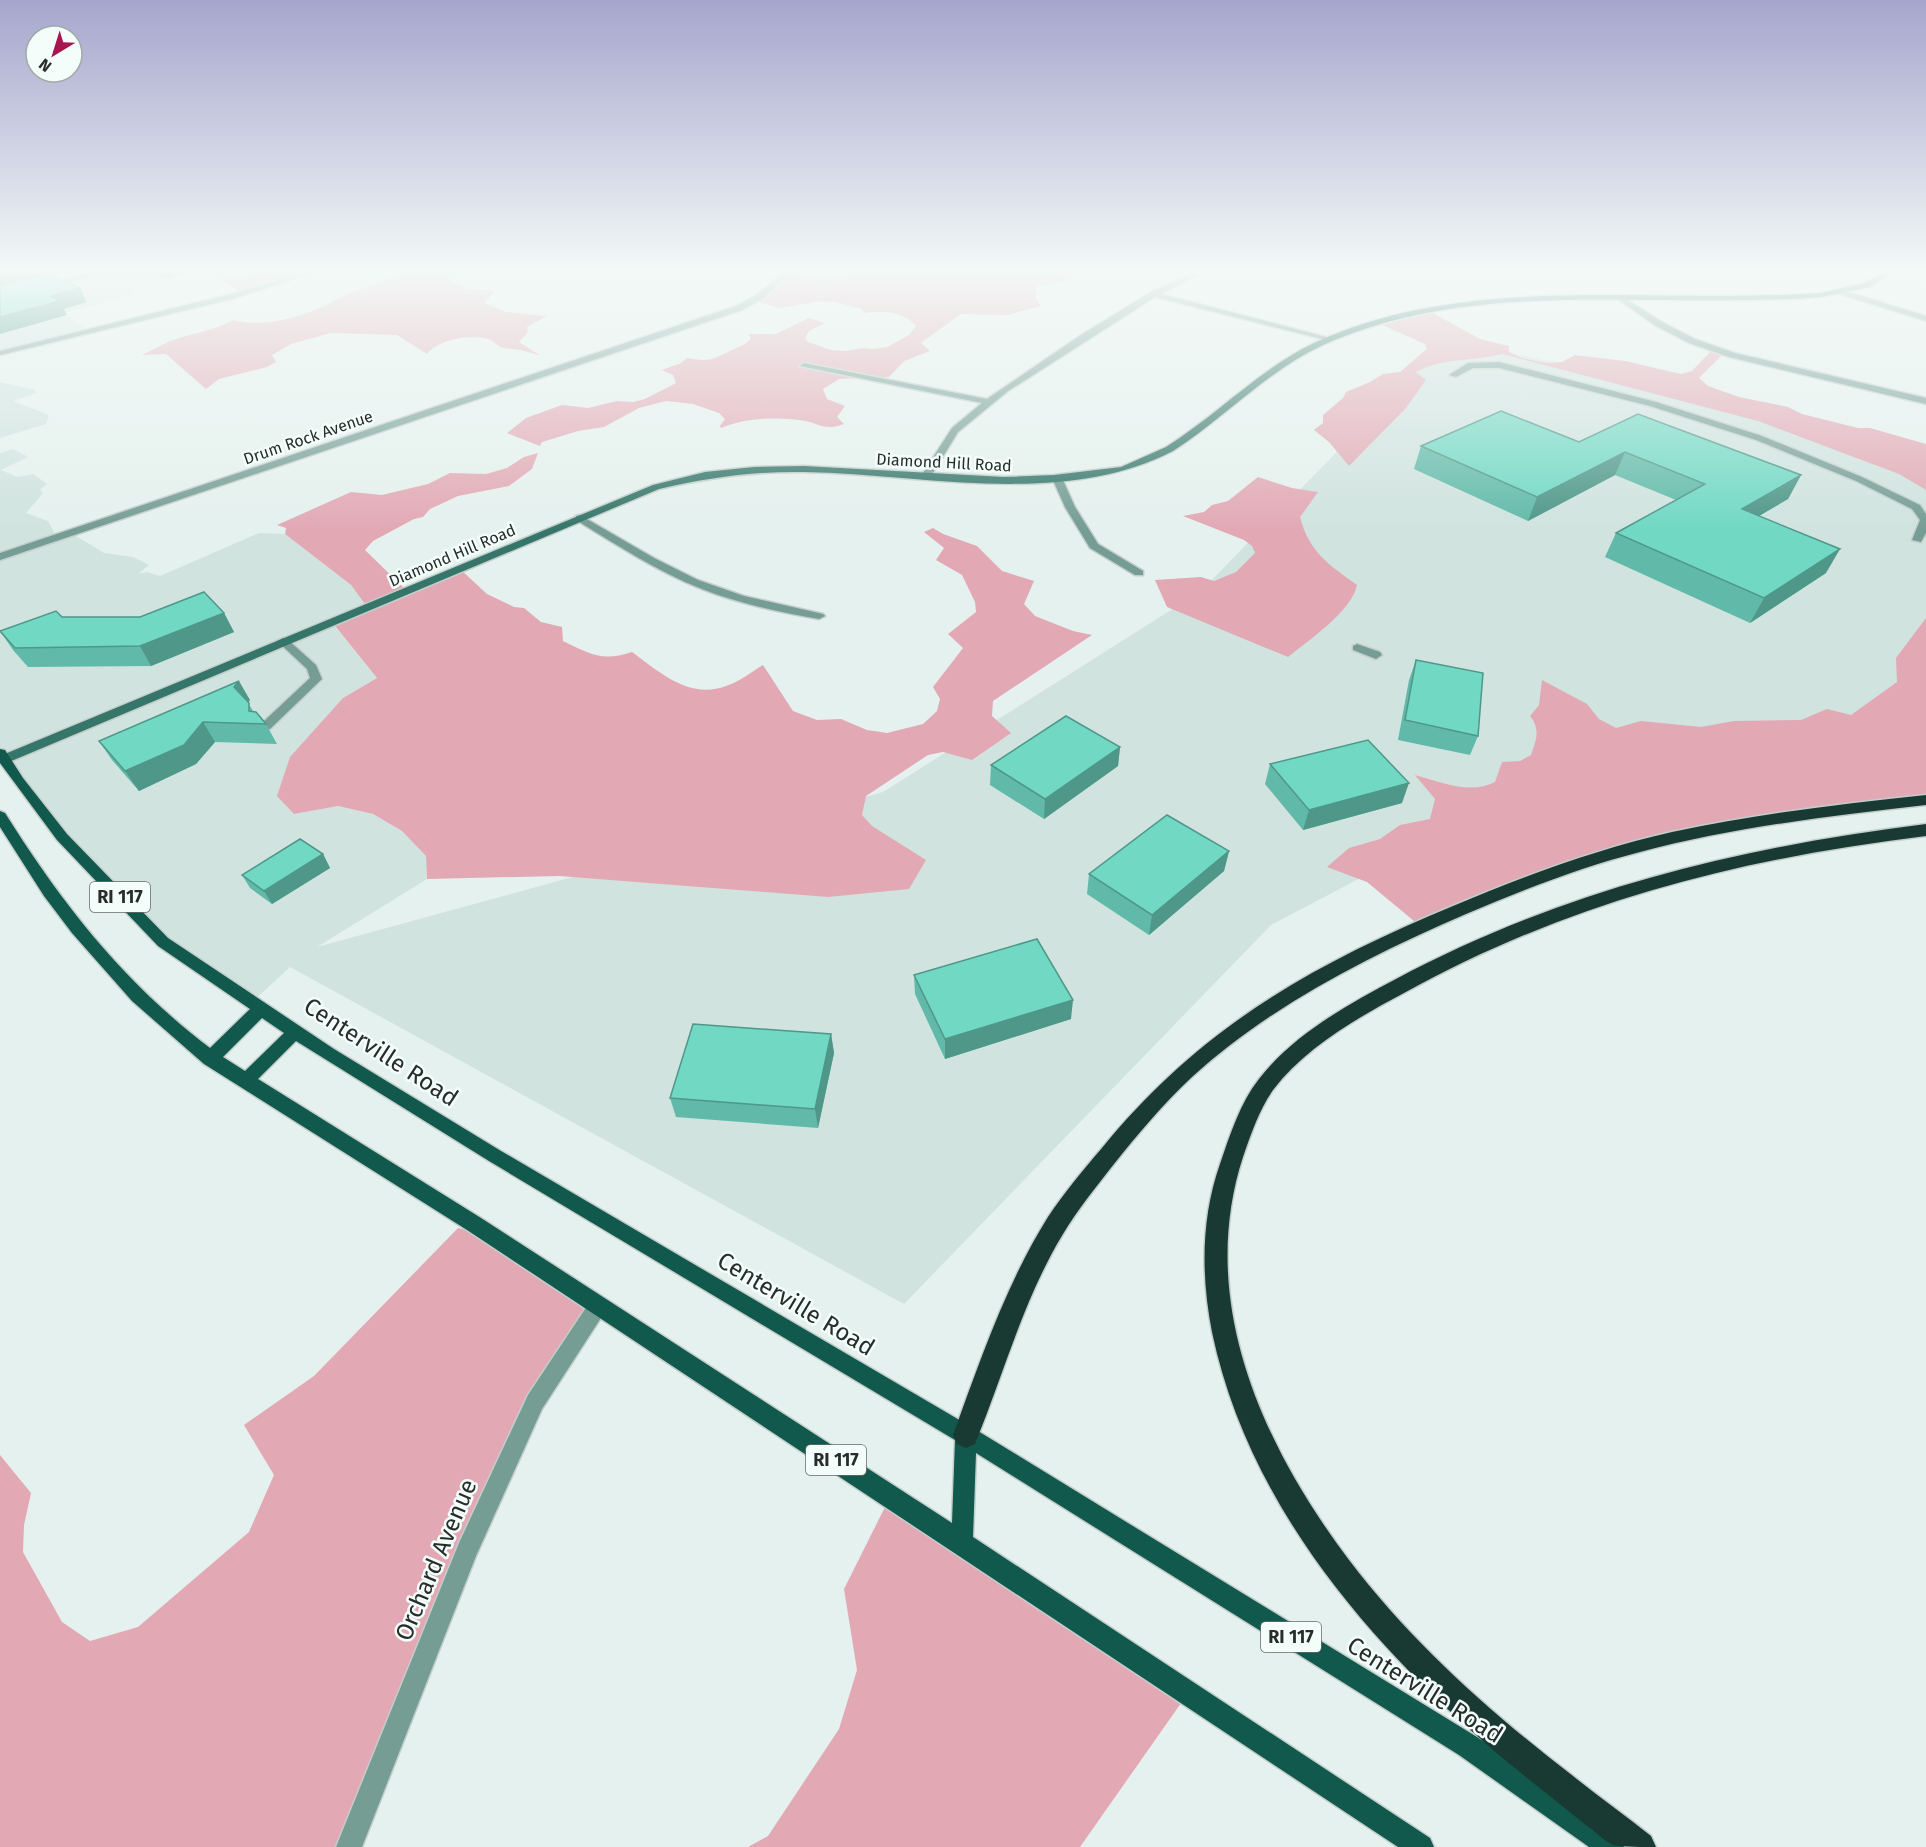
<svg xmlns="http://www.w3.org/2000/svg" width="1926" height="1847" font-family="'Fira Sans',sans-serif">
  <style>
    .built { fill: #d0e3df }
    .green { fill: #e2a9b5 }
    .lines { fill: none; stroke-linecap: round; stroke-linejoin: round }
    .lane-casing { stroke: #c3cecb; stroke-width: 3 }
    .street-casing { stroke: #c3cecb; stroke-width: 3 }
    .secondary-casing { stroke: #c3cecb; stroke-width: 3 }
    .primary-casing { stroke: #c3cecb; stroke-width: 3 }
    .highway-casing { stroke: #c3cecb; stroke-width: 3 }
    .lane { fill: #759d94; fill-rule: evenodd }
    .street { fill: #759d94; fill-rule: evenodd }
    .secondary { fill: #36766a; fill-rule: evenodd }
    .primary { fill: #11584d; fill-rule: evenodd }
    .highway { fill: #193a33; fill-rule: evenodd }
    .wall { fill: #61baa9 }
    .shaded-wall { fill: #4f9789 }
    .building { fill: #71d8c4; stroke: #4f9789; stroke-width: 1.5 }
    .labels { text-anchor: middle; stroke-width: 5; stroke-linejoin: round; paint-order: stroke }
    .far-street-label { font-size: 16px; fill: #282c2b; stroke: #f3fefb }
    .shield { fill: #f3fefb; stroke: #656b69; stroke-width: 1.5 }
    .shield-label { font-size: 18px; font-weight: bold; fill: #282c2b }
    .near-street-label { font-size: 24px; fill: #282c2b; stroke: #f3fefb }
  </style>
  <rect width="100%" height="100%" fill="#e5f1ee"/>
  <path class="built" d="M0 272H251L220 280 195 272 132 289 134 294 64 313 86 330 0 353Z
    M1447 339 1714 398 1926 479V713L1600 752 1271 925 904 1304 290 967 252 1002 148 928 0 757V453L13 449 28 457 1 470 17 477 33 474 47 484 40 490 43 493 26 513 48 521 56 536 71 533 104 553 133 557 149 565 138 574 147 572 160 576 259 533 285 534 351 585 365 604 331 622 377 678 343 698 294 814 338 806 373 814 402 831 426 856 427 879 317 947 883 792 1201 591Z
    M0 382 35 390 36 393 13 401 49 415 46 424 0 438Z"/>
  <path class="green" d="M251 272H317L242 293 222 280Z
    M399 272H461L452 278 451 282 468 289 494 291 485 303 506 312 547 316 527 327 528 332 519 342 541 356C525 350 520 350 504 348 498 347 494 341 488 339 471 334 438 339 427 354L397 335 331 333 291 344 272 355 276 362 267 367 219 379 206 389 166 354 142 355C151 351 159 346 168 342 189 333 213 332 233 320 267 329 310 315 339 298 358 287 381 286 399 272Z
    M786 272 838 275 850 272H1076L1070 280 1036 287V299L1041 306 1008 315 961 314 921 343 930 351 904 361 889 377 839 379 823 389 827 399 845 406 837 417 844 424C823 432 819 422 799 420 772 417 746 418 721 428L720 426 725 419 719 413 693 404 666 401 639 408 604 427 578 431 542 442 540 446 507 433 526 418 562 405 588 408 617 401 633 402 645 399 676 383 673 375 662 370 681 363 687 358C709 362 711 360 730 351 738 347 746 345 751 338L748 334H776L809 318 825 323 809 331 805 338 808 342 831 350 847 351 862 348 874 349 887 347 909 335 916 326C905 312 880 310 865 313L861 309 836 302 822 301 779 308 755 301Z
    M1431 312 1480 339 1509 346V352L1522 358 1546 363 1562 362 1575 355 1625 361 1681 374 1692 371 1712 350 1723 354 1699 378 1708 386 1739 397 1788 407 1802 414 1858 428H1870L1926 444V490L1899 474 1758 421 1502 354C1473 362 1443 357 1416 372L1426 380 1406 408 1349 466 1329 442 1314 430 1323 423V415L1343 398 1346 392 1370 382 1383 374 1400 372 1427 349 1425 344 1380 324Z
    M538 453 532 469 509 486 458 496 430 509 423 517 414 519 373 541 365 550 405 589 460 569 487 594 514 607 524 608 541 622 562 627 563 641C590 654 602 662 632 652 659 672 690 700 726 686 739 682 751 672 763 665L793 711 817 720 841 719 867 730 887 733 923 724 937 711 940 699 933 687 963 648 948 634 976 612 975 602 962 575 936 560 944 548 924 532 933 528 943 534 977 546 1002 571 1034 581 1024 604 1035 616 1073 631 1092 635 993 701 992 716 1011 733 972 760 943 752 928 755 866 796 862 815 872 826 926 860 909 889 828 897 559 876 427 879 426 856 402 831 373 814 338 806 294 814 277 796 290 757 343 698 377 678 331 621 361 608 365 604 351 585 285 534 286 528 277 525 351 492 382 495 428 484 450 473 486 474 507 468 524 457Z
    M1258 477 1292 488 1318 492 1300 517C1309 552 1329 565 1357 585 1352 611 1309 640 1288 657L1167 607 1155 580 1201 577 1214 581 1236 572 1255 553 1252 546 1244 540 1183 516 1204 512 1212 505 1228 501Z
    M1926 618V801L1750 823 1583 864 1420 926 1367 882 1327 867 1349 848 1380 839 1400 825 1430 819 1435 799 1415 775C1440 782 1470 795 1495 782L1502 762 1520 761 1531 755C1536 740 1541 730 1530 716L1539 705 1542 680 1587 704 1599 719 1616 728 1641 721 1701 727 1734 721 1801 720 1827 709 1851 715 1897 682 1896 658Z
    M458 1228 471 1231 588 1308 530 1405 348 1847H0V1455L31 1493 24 1525 23 1552 62 1622 90 1641 138 1627 249 1532 274 1475 244 1425 314 1376Z
    M886 1505 1186 1696 1080 1847H748L768 1836 839 1729 857 1670 844 1589Z"/>
  <g class="lines">
    <defs>
      <path id="lane" d="M1499 362 1656 402 1762 436 1862 477 1920 505 1926 514V533L1921 542 1912 540 1920 520 1912 509 1856 481 1756 440 1650 406 1499 368H1473L1456 377 1449 375 1468 363Z
        M283 638 287 639 316 665 322 679 270 729H262L260 726 262 723 310 678 307 669 277 641Z
        M1357 644 1380 652 1382 655 1376 659 1353 650V646Z"/>
      <path id="street" d="M97 272H108L46 288 42 286Z
        M306 272H316L232 299 0 355V351L227 295Z
        M783 272H791L764 298 742 310 0 560V553L736 306 758 294Z
        M1195 272H1204L1161 294 1334 339 1330 341 1155 297 1008 391 958 432 931 476 926 479 921 476 952 428 982 403 800 366 804 363 987 399 1081 335 1151 292Z
        M1839 289 1926 316V321L1836 293 1835 291Z
        M1623 297 1662 322 1695 339 1735 353 1926 398V404L1729 357 1689 343 1656 326 1620 301 1619 299Z
        M1054 476 1062 478 1075 507 1098 544 1143 571V575H1135L1090 548 1065 507 1052 478Z
        M580 515 654 558 698 580 744 596 823 614 825 616 819 619C780 612 740 604 702 589 658 572 617 545 576 520V516Z
        M598 1298 605 1300 608 1307 542 1409 476 1556 362 1847H336L459 1543 528 1395 591 1300Z"/>
      <path id="secondary" d="M1885 272H1893L1870 287 1821 297C1656 310 1477 275 1321 346 1266 372 1223 419 1173 451 1063 508 923 474 804 472 754 471 707 478 659 489L9 762H0V756L653 485 705 472 754 467 804 466 1004 477 1054 475 1121 467 1166 447C1217 415 1260 369 1314 343 1468 271 1657 305 1821 293L1864 283Z"/>
      <path id="primary" d="M0 749 5 750 23 778 67 834 168 938 334 1049 501 1151 973 1428 1477 1737 1620 1838 1624 1847H1589L1459 1755 976 1453 973 1537 1430 1838 1434 1847H1398L467 1230 204 1064 132 1001 72 933 44 896 0 827V811L5 813C63 905 123 982 210 1048L250 1009 158 946 57 840 0 763ZM262 1018 284 1033 245 1071 223 1057ZM296 1041 489 1161 955 1440 952 1523 481 1218 258 1079Z"/>
      <path id="highway" d="M1926 795V805C1830 816 1734 827 1640 852 1581 867 1523 890 1466 914 1369 956 1271 1005 1192 1077 1163 1104 1138 1134 1114 1164 1096 1187 1078 1209 1063 1234 1023 1300 1004 1373 975 1444L966 1448 957 1444 953 1435C980 1361 1006 1284 1048 1217 1064 1193 1083 1170 1102 1148 1200 1028 1311 965 1453 906 1524 876 1597 849 1672 832 1756 814 1841 804 1926 795Z
        M1926 824V836C1738 859 1571 901 1404 993 1357 1018 1306 1047 1273 1090 1259 1110 1251 1134 1243 1157 1196 1301 1263 1446 1349 1560 1412 1643 1491 1713 1573 1776 1599 1797 1625 1815 1651 1836L1656 1847C1643 1847 1624 1847 1613 1845 1604 1841 1595 1831 1586 1825 1557 1802 1528 1779 1499 1755 1369 1644 1248 1504 1212 1332 1201 1276 1201 1218 1220 1164 1230 1135 1240 1103 1259 1079 1294 1034 1347 1005 1396 979 1562 890 1741 847 1926 824Z"/>
    </defs>
    <use href="#lane" class="lane-casing"/>
    <use href="#street" class="street-casing"/>
    <use href="#secondary" class="secondary-casing"/>
    <use href="#primary" class="primary-casing"/>
    <use href="#highway" class="highway-casing"/>
    <use href="#lane" class="lane"/>
    <use href="#street" class="street"/>
    <use href="#secondary" class="secondary"/>
    <use href="#primary" class="primary"/>
    <use href="#highway" class="highway"/>
  </g>
  <path class="wall" d="M152 272H193L168 279Z
    M1579 442 1801 475 1788 499 1759 516 1826 573 1750 623 1605 557 1616 533 1676 500 1615 475 1528 521 1414 469 1421 446Z
    M224 613 234 632 151 666 28 667 13 650 0 631 62 617H140Z
    M1416 660 1478 736 1470 755 1398 740 1409 680Z
    M250 700 248 703 253 711 266 724 277 744 215 742 196 764 139 791 112 760 99 741Z
    M1120 747 1118 766 1044 819 990 785 991 765Z
    M1270 764 1402 803 1303 830 1265 784Z
    M1229 851 1224 871 1149 935 1087 894 1089 874Z
    M323 854 330 868 272 904 250 888 242 875Z
    M914 975 1071 1019 945 1059 915 994Z
    M831 1034 834 1053 818 1128 676 1117 670 1098Z"/>
  <path class="shaded-wall" d="M26 272H39L44 283 0 294V278Z
    M165 272H193L168 279Z
    M217 272H229L219 274Z
    M80 288 87 302 64 309 67 315 0 334V317L51 296Z
    M1625 452 1615 475 1528 521 1537 497Z
    M1801 475 1788 499 1730 533 1742 509Z
    M1840 549 1826 573 1750 623 1764 598Z
    M224 613 234 632 151 666 140 646Z
    M239 681 250 700 245 706 234 687Z
    M203 722 215 742 196 764 139 791 125 771Z
    M1120 747 1118 766 1044 819 1045 799Z
    M1409 783 1402 803 1303 830 1309 810Z
    M1229 851 1224 871 1149 935 1152 915Z
    M323 854 330 868 272 904 264 891Z
    M1073 1000 1071 1019 945 1059V1039Z
    M831 1034 834 1053 818 1128 815 1109Z"/>
  <path class="building" d="M0 272H26L0 278Z
    M48 274 80 288 51 296 60 301 0 317V285Z
    M1501 411 1579 442 1638 414 1801 475 1742 509 1840 549 1764 598 1616 533 1705 484 1625 452 1537 497 1421 446Z
    M204 592 224 613 140 646 15 648 0 631 56 611 62 617H140Z
    M1416 660 1483 673 1478 736 1405 720Z
    M239 681 234 687 249 703V711L256 712 266 724 203 722 184 745 125 771 99 741Z
    M1066 716 1120 747 1045 799 991 765Z
    M1368 740 1409 783 1309 810 1270 764Z
    M1167 815 1229 851 1152 915 1089 874Z
    M300 839 323 854 264 891 242 875Z
    M1037 939 1073 1000 945 1039 914 975Z
    M693 1024 831 1034 815 1109 670 1098Z"/>
  <linearGradient id="sky" x2="0" y2="1"><stop stop-color="#a6a6cd"/><stop offset="0.51" stop-color="#f3f9f7"/><stop offset="1" stop-color="#f3f9f7" stop-opacity="0"/></linearGradient>
  <rect width="1926" height="530" fill="url(#sky)"/>
  <g class="labels">
    <g class="far-street-label">
      <text transform="translate(308 437) rotate(-19)" y="6">Drum Rock Avenue</text>
      <text transform="translate(944 462) rotate(3)" y="6">Diamond Hill Road</text>
      <text transform="translate(452 555) rotate(-23)" y="6">Diamond Hill Road</text>
    </g>
    <g class="shield">
      <rect x="90" y="882" width="60" height="30" rx="4.5"/>
      <rect x="806" y="1445" width="60" height="30" rx="4.5"/>
      <rect x="1261" y="1622" width="60" height="30" rx="4.5"/>
    </g>
    <g class="shield-label">
      <text x="120" y="903">RI 117</text>
      <text x="836" y="1466">RI 117</text>
      <text x="1291" y="1643">RI 117</text>
    </g>
    <g class="near-street-label">
      <text transform="translate(381 1052) rotate(33)" y="8">Centerville Road</text>
      <text transform="translate(796 1304) rotate(31)" y="8">Centerville Road</text>
      <text transform="translate(436 1560) rotate(-67)" y="8">Orchard Avenue</text>
      <text transform="translate(1425 1690) rotate(32)" y="8">Centerville Road</text>
    </g>
  </g>
  <g transform="translate(54 54) rotate(218)"><circle r="28" fill="#f3fefb" stroke="#a2aaa8" stroke-width="1.5"/>
  <path d="M0-4.5L10 22L0 15L-10 22Z" fill="#a8164f"/>
  <text y="-9" font-size="16" font-weight="bold" text-anchor="middle" fill="#282c2b">N</text>
  </g>
</svg>
